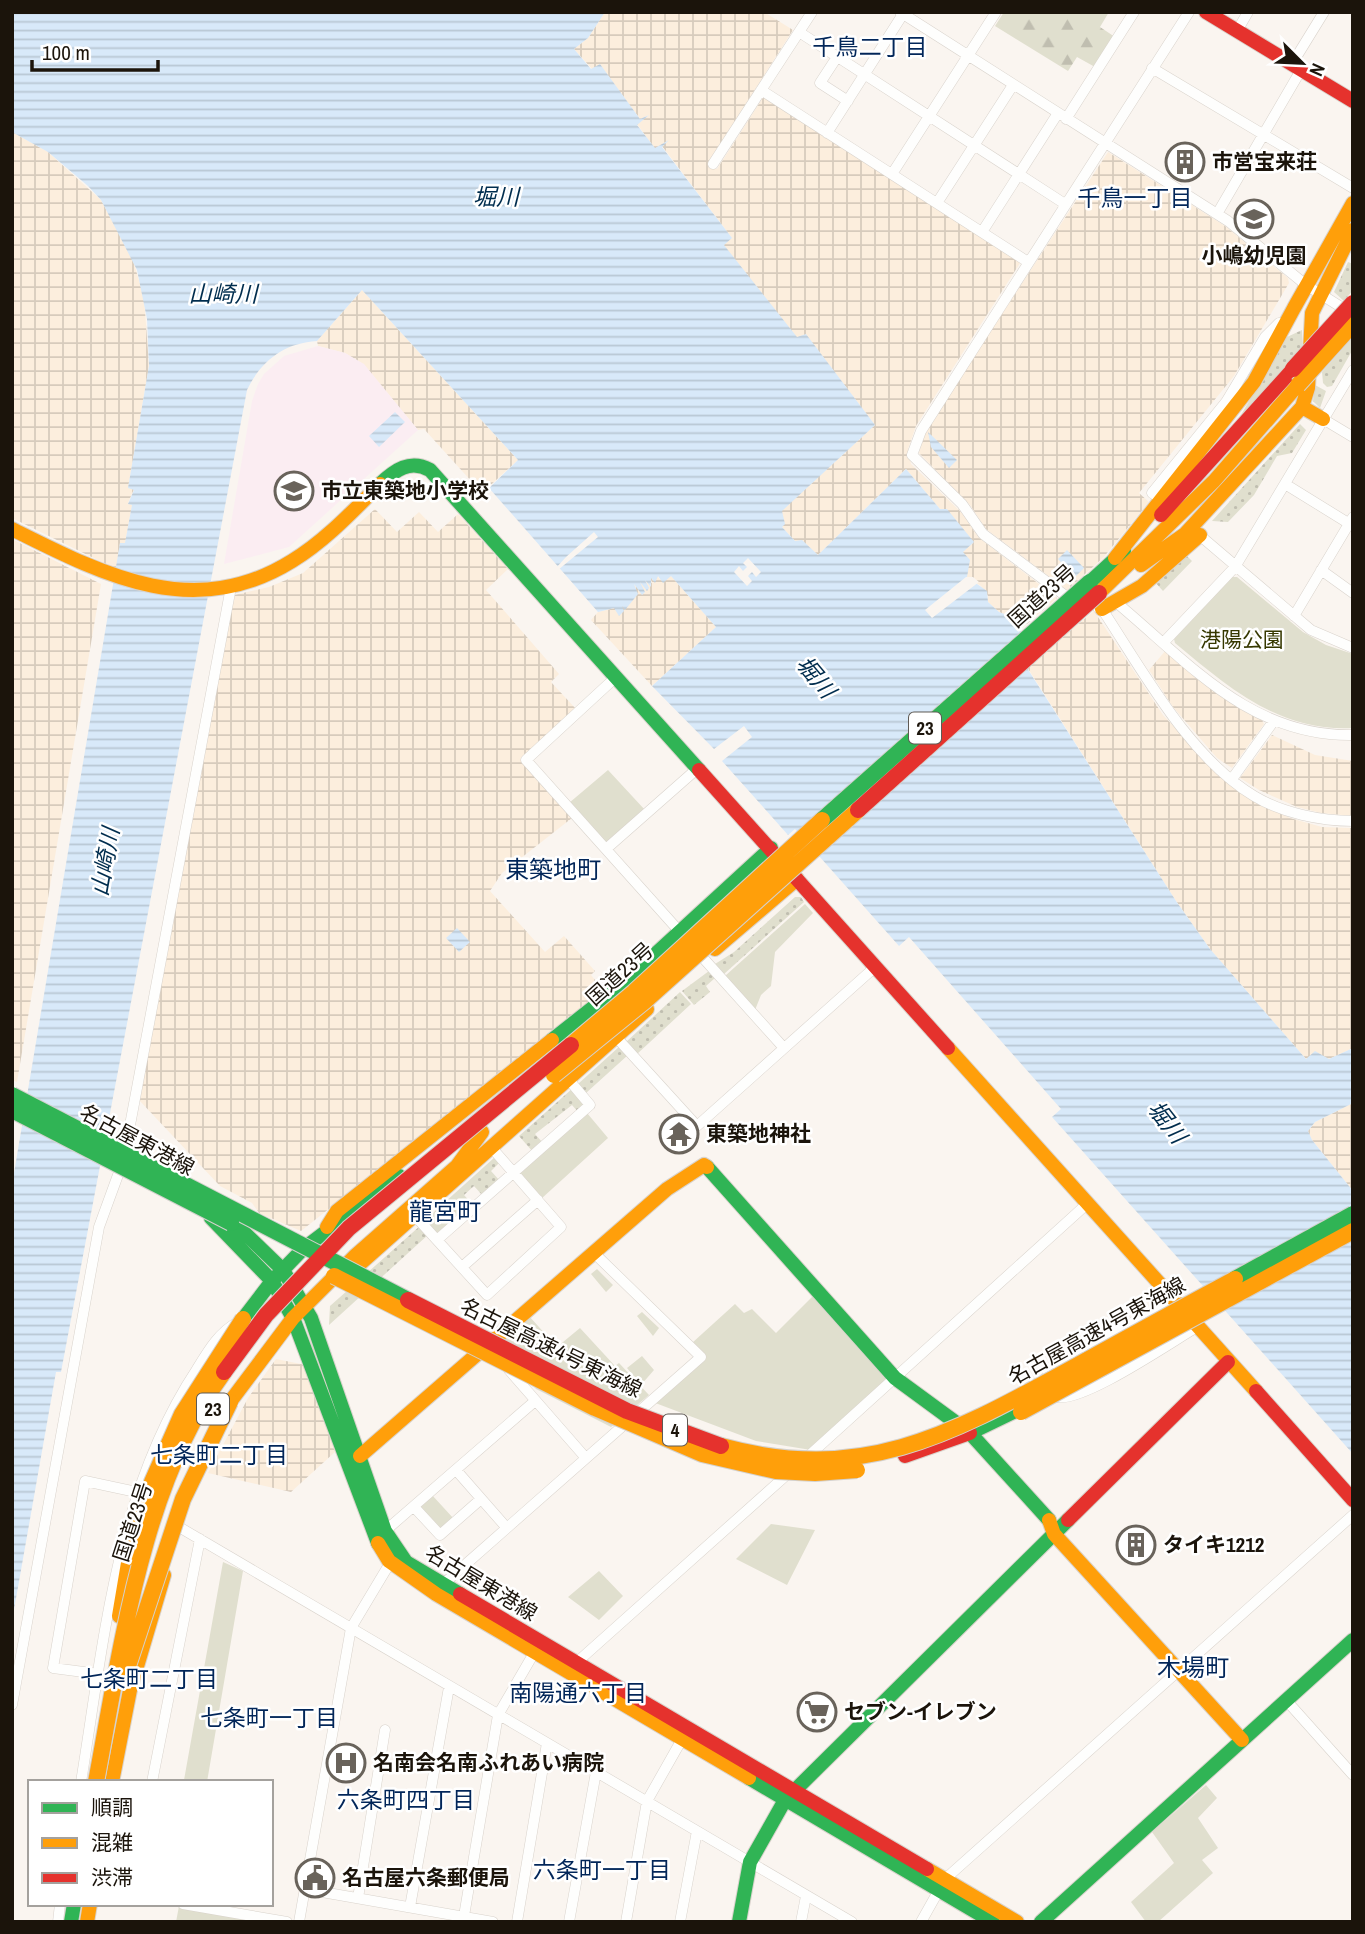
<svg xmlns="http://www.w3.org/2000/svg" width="1365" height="1934" font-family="'Archivo Narrow','Noto Sans JP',sans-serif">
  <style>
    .industrial { fill: url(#industrial-grid) }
    .education { fill: #fbedf2 }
    .green { fill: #e0dfce }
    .forest { fill: url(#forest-firs) }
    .garden { fill: url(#garden-dots) }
    .water { fill: url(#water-rules); fill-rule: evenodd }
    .pier { fill: #faf5f0 }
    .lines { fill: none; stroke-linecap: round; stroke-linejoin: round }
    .street-casing { stroke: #d9d3cc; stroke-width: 11 }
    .fast-casing { stroke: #d9d3cc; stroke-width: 16 }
    .slow-casing { stroke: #d9d3cc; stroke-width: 16 }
    .jam-casing { stroke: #d9d3cc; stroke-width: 16 }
    .street { stroke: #fefefd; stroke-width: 10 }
    .fast { stroke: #30b455; stroke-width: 14 }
    .slow { stroke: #ff9f0a; stroke-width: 14 }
    .jam { stroke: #e5322d; stroke-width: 14 }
    .fast-bridge-casing { stroke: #d4d1cd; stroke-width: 18; stroke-linecap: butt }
    .slow-bridge-casing { stroke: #d4d1cd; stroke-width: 18; stroke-linecap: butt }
    .jam-bridge-casing { stroke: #d4d1cd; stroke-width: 18; stroke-linecap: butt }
    .fast-bridge { stroke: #30b455; stroke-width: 16 }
    .slow-bridge { stroke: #ff9f0a; stroke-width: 16 }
    .jam-bridge { stroke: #e5322d; stroke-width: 16 }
    .labels { text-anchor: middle; stroke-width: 5; stroke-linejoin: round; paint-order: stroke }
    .shield { fill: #fff; stroke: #5f5a54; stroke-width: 2 }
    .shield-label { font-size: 19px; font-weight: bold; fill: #1b140b }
    .poi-label { font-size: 21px; font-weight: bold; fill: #1b140b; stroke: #fff; text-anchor: start }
    .street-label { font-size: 21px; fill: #1b140b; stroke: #fff }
    .park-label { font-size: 21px; fill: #363800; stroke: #fff }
    .neighbourhood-label { font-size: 23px; fill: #022659; stroke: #fff }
    .water-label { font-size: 23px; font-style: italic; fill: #002d4e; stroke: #fff }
    .quarter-label { font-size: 24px; fill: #022659; stroke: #fff }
  </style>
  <defs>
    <pattern id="industrial-grid" width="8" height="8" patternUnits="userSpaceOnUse" patternTransform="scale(1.75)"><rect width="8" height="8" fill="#fceedd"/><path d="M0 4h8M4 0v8" fill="none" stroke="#d7cbbc"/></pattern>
    <pattern id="forest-firs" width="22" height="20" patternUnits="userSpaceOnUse" patternTransform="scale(1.75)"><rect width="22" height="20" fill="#e0dfce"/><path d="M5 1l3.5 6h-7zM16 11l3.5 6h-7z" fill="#c0beb0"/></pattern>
    <pattern id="garden-dots" width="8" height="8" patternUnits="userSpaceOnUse" patternTransform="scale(1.75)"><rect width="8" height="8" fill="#e0dfce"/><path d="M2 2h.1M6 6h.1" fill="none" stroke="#c0beb0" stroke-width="1.8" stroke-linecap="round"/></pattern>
    <pattern id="water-rules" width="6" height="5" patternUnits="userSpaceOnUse" patternTransform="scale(1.75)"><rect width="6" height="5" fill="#d8e9f9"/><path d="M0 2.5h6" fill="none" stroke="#b9c7d4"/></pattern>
  </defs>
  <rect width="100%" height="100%" fill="#faf5f0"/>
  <path class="industrial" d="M605 12H764L793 30 708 163 717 169 764 96 1022 260 916 426 908 449 911 464 962 513 978 537 1057 598 1020 630 1012 617 999 612 988 602V596L981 586 966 577 969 563 962 552 973 543 949 512 940 509 906 469 818 555 802 541H795L782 527 781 511 875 425 806 335 797 338 723 245 732 238 662 146 669 140 655 149 637 124 649 115 640 119 600 65 592 69 574 49 588 38Z
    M12 132 48 152 101 200 131 254 144 297 149 366 128 488 134 489 128 503 132 505 125 544 120 543 116 569 12 518Z
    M1108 152 1225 226 1288 278 1289 283 1234 376 1139 493 1149 502 1103 558 1067 590 986 529 970 505 919 453 926 430Z
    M362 290 518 460 482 493 424 429 418 430 364 365 345 353 318 346 317 341Z
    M375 509 397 532 419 512 438 532 458 514 508 569 486 590 559 674 551 682 576 709 520 759 572 818 502 873 490 891 545 952 564 936 595 971 591 975 604 991 301 1231 259 1213 252 1203 220 1186 138 1099 234 595 269 587 303 573Z
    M12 539 101 584 17 1082 12 1080Z
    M658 576 659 579 671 576 716 627 652 686 591 620 598 612 615 608 622 609V606L629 605 636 592 634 584 641 588 640 582 646 585 647 579 653 584 650 578Z
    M1094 611 1163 715 1227 783 1253 801 1290 818 1322 827 1353 828V1048L1329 1059 1321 1056 1306 1059 1210 949 1176 901 1027 667Z
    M1166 650 1232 703 1262 720 1264 724 1232 768 1217 758 1173 707 1149 670Z
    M1272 735 1315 755 1353 761V816L1321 813 1297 807 1259 790 1240 778Z
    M1353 1103V1191L1312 1140 1308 1131 1315 1122Z
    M276 1359 306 1365 335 1452 291 1492 208 1473 248 1398Z"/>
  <path class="education" d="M318 346 345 353 364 364 418 430 289 547 224 564 252 401 258 384 264 374 284 356Z"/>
  <path class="green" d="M1232 577H1237L1303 632 1326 645 1353 654V728C1279 732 1228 687 1175 643L1174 639Z
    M608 770 645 810 605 845 569 803Z
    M805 904 813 913 775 952 771 986 761 995 755 1010 725 976Z
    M587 1113 608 1138 541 1199 518 1174Z
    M597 1269 613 1285 606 1292 591 1274Z
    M813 1296 887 1379 811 1450 756 1441 650 1401 702 1357 692 1343 735 1304 744 1313 752 1309 776 1333Z
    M642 1312 659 1328 653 1336 637 1316Z
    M529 1316 557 1347 580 1328 615 1366 619 1363 649 1395 611 1427 536 1389 496 1343Z
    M642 1356 654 1370 641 1385 627 1368Z
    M432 1495 454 1519 440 1533 417 1508Z
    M771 1524 815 1530 787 1585 736 1559Z
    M223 1562 243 1571 207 1782 184 1780Z
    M599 1571 623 1596 599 1620 568 1597Z
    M1206 1785 1217 1798 1198 1818 1218 1848 1202 1860 1213 1873 1158 1922H1146L1131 1902 1174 1863 1152 1832Z
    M179 1906 256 1921V1922H176Z"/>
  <path class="forest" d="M1004 12H1109L1100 27 1115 37 1095 67 1077 57 1068 71 995 26Z"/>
  <path class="garden" d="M1348 262 1353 264V290L1344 301 1334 292Z
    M1302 330V349L1235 425 1287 337Z
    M1353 337V349L1332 386 1327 387 1323 383 1322 372Z
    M1315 385 1326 391 1320 408 1313 401Z
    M1300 424 1306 430 1292 453 1277 456 1254 495 1228 522 1212 521Z
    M1186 555 1192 561 1163 591 1154 581Z
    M795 897H801L804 902 724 974 715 964 734 952Z
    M709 971 715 978 706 986 710 992 694 1005 682 991Z
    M680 992 691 1004 636 1055 625 1043Z
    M620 1046 628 1055 586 1093 578 1084Z
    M573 1088 585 1102 578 1112 572 1105 535 1134 543 1143 533 1152 519 1136Z
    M495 1157 500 1162 491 1171 500 1181 483 1196 474 1186 464 1195 473 1205 436 1234 424 1221Z
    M421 1225 429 1234 329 1325 330 1306Z"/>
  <path class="water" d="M12 12H605L588 38 574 49 591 69 600 64 640 119 649 115 637 125 655 148 669 140 662 147 732 238 724 245 797 337 806 334 875 425 782 511 785 524 782 527 795 541 802 540 818 555 906 469 940 509H947L974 542 963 552 970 560 967 577 987 591 988 602 999 612 1012 617 1038 658 1027 668 1176 901 1210 949 1306 1059 1315 1051 1329 1059 1353 1048V1103L1315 1122 1308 1131 1312 1140 1353 1191V1454L1052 1117 1061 1109 909 937 899 946 795 829 788 835 722 761 752 737 744 726 714 749 652 686 716 627 671 576 663 583 658 576 655 583 651 578V587L645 580 649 588 647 591 640 582 645 592 642 595 634 584 638 594 625 610 622 606 624 611 619 616 614 608 598 612 489 488 518 460 362 290 317 341C284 343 261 361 247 390L61 1372H56L12 1621V1185L120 543H125L132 505 128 504 134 490 128 488 149 366 147 319 137 270 101 200 88 186 48 152 12 132ZM748 558 761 572 756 577 752 572 748 576 752 581 747 586 734 572 739 566 743 571 747 567 743 563Z
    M395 412 405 422 379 447 369 436Z
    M928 432 957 460 949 468 931 447Z
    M1067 550 1084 568 1075 577 1058 559Z
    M457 928 470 942 459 952 446 938Z"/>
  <path class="pier" d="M594 532 598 537 558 570 556 568 566 557Z
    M966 577H973L979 582 932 618 925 610Z"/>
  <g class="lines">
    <defs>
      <path id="street" d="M900 12 1228 221 1306 285 1349 312
        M1237 31 1248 12
        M799 32 1065 204
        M837 57 820 83 848 101
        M1292 64 1324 12
        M1152 68 1353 188
        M761 90 1028 262
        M1066 119 1134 12
        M827 133 903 14
        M713 164 812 12
        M892 174 996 12
        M937 203 1013 85
        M1217 214 1301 70
        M982 232 1058 113
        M1323 419 1353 437
        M1285 484 1353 526
        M1155 495 1152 493 1226 402 1265 337 1279 323
        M1197 533 1311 630 1353 648
        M1321 570 1353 593
        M1074 599 1063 594 983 534 962 504 912 455 921 431 1189 12
        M1117 603C1189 663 1251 737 1353 735
        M1098 608 1102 609C1143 671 1189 757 1254 796 1282 813 1321 821 1353 821
        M1294 616 1353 517
        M1164 642 1235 567 1353 370
        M616 677 526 760 680 932
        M1232 779 1273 722
        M606 849 698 768
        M704 959 784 1048
        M616 1037 697 1126 874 968
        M124 1157 231 587
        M415 1216 487 1295 561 1227 492 1148
        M437 1240 590 1105 569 1080
        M462 1267 538 1200
        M509 1370 585 1457
        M1045 1381 1050 1368 1174 1300
        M1056 1397C1081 1404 1171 1342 1197 1327
        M803 1461 1088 1203
        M456 1470 506 1527
        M414 1507 440 1535 481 1499
        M179 1527 852 1922
        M385 1531 535 1401
        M441 1586 701 1357 593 1252
        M576 1663 791 1471
        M99 1674 53 1668 85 1481 141 1493
        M1286 1700 1353 1775
        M12 1705 99 1227 122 1164
        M81 1782C104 1641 116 1491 197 1369 208 1351 219 1332 238 1322
        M152 1782 200 1539
        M944 1880 1353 1515
        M305 1889 493 1922
        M358 1898 385 1730
        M183 1904 287 1922
        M410 1907 449 1687
        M58 1922 60 1904
        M299 1922 351 1628 393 1558
        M463 1922 498 1715 534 1653
        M517 1922 547 1743
        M569 1922 596 1772
        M626 1922 647 1801 681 1741
        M680 1922 697 1831
        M801 1922 806 1896
        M921 1922 939 1890"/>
      <path id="fast" d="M380 484C395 470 410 459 430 470L699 770
        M1090 582 1124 551
        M552 1040 624 983 771 848
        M707 1167 895 1378 970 1433 1049 1520
        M225 1214 283 1270 311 1318 385 1531 406 1562 460 1594
        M211 1218 272 1281 293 1318 378 1543
        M243 1319 272 1281 303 1249 399 1176
        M970 1433 1028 1405
        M749 1778 993 1922
        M71 1922 74 1904
        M739 1922 750 1862 785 1800 1068 1520
        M1041 1922 1353 1640"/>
      <path id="slow" d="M1294 308 1353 203
        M1323 419 1302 407 1308 388 1312 313 1353 230
        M12 529C104 575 194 622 292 561 325 541 353 511 380 484
        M1115 558 1254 382 1294 308
        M1141 565 1185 534 1302 407
        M1099 593 1214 481 1298 385
        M1102 609 1142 586 1200 535
        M715 949 797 879
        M948 1048 1256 1391
        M327 1227 337 1211 552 1040
        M345 1269 362 1262 647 1009
        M230 1402 293 1318 356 1255 457 1166 482 1132
        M360 1456 667 1189 704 1165 707 1167
        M1049 1520 1054 1534 1242 1740
        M378 1543 389 1561 436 1594 749 1778
        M119 1616 129 1557
        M112 1782 130 1690 164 1575
        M927 1869 1017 1922
        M87 1922 90 1904"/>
      <path id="jam" d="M1206 12 1353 101
        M1161 515 1293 369
        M699 770 948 1048
        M1256 1391 1353 1500
        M905 1456 970 1433
        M1068 1520 1228 1362
        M460 1594 927 1869"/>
    </defs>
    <use href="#street" class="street-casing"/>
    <use href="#fast" class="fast-casing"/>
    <use href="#slow" class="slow-casing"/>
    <use href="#jam" class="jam-casing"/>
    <use href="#street" class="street"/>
    <use href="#fast" class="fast"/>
    <use href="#slow" class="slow"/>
    <use href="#jam" class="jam"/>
    <defs>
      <path id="fast-bridge" d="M822 820 1090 582
        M12 1095 408 1300
        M12 1110 231 1223
        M1235 1279 1353 1214"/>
      <path id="slow-bridge" d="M1298 385 1353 324
        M571 1045 634 992 822 820
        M554 1075 645 1001 858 810
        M334 1276 595 1408 702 1454 776 1471 815 1473 857 1470
        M1021 1412 1353 1231
        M721 1446C860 1484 948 1436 1067 1371 1123 1340 1179 1309 1235 1279
        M129 1557 152 1482 182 1414 243 1319
        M127 1669 183 1499 230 1402
        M96 1782C121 1650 142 1483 224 1372"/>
      <path id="jam-bridge" d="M1293 369 1353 303
        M858 810 1099 593
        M408 1300 627 1411 721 1446
        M224 1372 266 1315 349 1228 571 1045"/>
    </defs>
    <use href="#fast-bridge" class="fast-bridge-casing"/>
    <use href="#slow-bridge" class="slow-bridge-casing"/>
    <use href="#jam-bridge" class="jam-bridge-casing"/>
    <use href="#fast-bridge" class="fast-bridge"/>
    <use href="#slow-bridge" class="slow-bridge"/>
    <use href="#jam-bridge" class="jam-bridge"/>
  </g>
  <defs>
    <symbol id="building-ring" viewBox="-11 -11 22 22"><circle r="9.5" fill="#fff" stroke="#69635b" stroke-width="1.5"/><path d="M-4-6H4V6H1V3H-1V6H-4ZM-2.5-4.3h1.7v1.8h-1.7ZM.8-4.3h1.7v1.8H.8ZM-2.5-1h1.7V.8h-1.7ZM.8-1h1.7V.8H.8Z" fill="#69635b"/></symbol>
    <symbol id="school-ring" viewBox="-11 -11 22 22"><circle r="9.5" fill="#fff" stroke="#69635b" stroke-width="1.5"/><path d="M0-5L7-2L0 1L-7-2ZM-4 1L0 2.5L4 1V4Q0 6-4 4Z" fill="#69635b"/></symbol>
    <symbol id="temple-ring" viewBox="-11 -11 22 22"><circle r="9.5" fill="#fff" stroke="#69635b" stroke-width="1.5"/><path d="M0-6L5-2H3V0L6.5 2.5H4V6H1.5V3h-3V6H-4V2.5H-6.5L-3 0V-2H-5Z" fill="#69635b"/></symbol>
    <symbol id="supermarket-ring" viewBox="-11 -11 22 22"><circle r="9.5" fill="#fff" stroke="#69635b" stroke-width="1.5"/><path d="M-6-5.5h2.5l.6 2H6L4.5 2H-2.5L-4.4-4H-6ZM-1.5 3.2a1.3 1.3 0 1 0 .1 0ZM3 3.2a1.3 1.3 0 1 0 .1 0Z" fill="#69635b"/></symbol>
    <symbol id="hospital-ring" viewBox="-11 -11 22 22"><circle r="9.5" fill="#fff" stroke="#69635b" stroke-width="1.5"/><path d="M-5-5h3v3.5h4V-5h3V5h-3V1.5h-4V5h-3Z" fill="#69635b"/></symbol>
    <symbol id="civic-ring" viewBox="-11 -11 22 22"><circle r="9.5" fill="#fff" stroke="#69635b" stroke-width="1.5"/><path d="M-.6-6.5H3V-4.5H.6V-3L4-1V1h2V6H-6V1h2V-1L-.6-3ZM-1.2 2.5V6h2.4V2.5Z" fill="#69635b"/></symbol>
  </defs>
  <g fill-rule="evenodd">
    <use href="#building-ring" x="1163" y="140" width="44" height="44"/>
    <use href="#school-ring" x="1232" y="197" width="44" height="44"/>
    <use href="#school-ring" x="272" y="469" width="44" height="44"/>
    <use href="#temple-ring" x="657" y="1112" width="44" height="44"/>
    <use href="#building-ring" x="1114" y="1523" width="44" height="44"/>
    <use href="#supermarket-ring" x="795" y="1690" width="44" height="44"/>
    <use href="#hospital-ring" x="324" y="1741" width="44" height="44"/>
    <use href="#civic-ring" x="293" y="1856" width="44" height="44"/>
  </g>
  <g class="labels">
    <g class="shield">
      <rect x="909" y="712.5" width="32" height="31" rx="5"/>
      <rect x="197" y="1393.5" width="32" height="31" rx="5"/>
      <rect x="663" y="1414.5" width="24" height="31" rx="5"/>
    </g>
    <g class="shield-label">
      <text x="925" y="735">23</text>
      <text x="213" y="1416">23</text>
      <text x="675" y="1437">4</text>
    </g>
    <g class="poi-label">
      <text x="1212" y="169">市営宝来荘</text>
      <text x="1254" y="263" text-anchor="middle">小嶋幼児園</text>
      <text x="321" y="498">市立東築地小学校</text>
      <text x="706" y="1141">東築地神社</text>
      <text x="1163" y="1552">タイキ1212</text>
      <text x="844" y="1719">セブン-イレブン</text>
      <text x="373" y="1770">名南会名南ふれあい病院</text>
      <text x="342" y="1885">名古屋六条郵便局</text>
    </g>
    <g class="street-label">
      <text transform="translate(1042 596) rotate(-42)" y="7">国道23号</text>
      <text transform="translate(620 974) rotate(-42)" y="7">国道23号</text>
      <text transform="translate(137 1140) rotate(28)" y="7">名古屋東港線</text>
      <text transform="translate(1097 1331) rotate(-29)" y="7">名古屋高速4号東海線</text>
      <text transform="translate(551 1348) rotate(26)" y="7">名古屋高速4号東海線</text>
      <text transform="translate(133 1522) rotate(-72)" y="7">国道23号</text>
      <text transform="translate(481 1583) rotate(31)" y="7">名古屋東港線</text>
    </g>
    <g class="park-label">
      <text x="1242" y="647">港陽公園</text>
    </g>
    <g class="neighbourhood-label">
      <text x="870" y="55">千鳥二丁目</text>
      <text x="1135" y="206">千鳥一丁目</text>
      <text x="219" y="1463">七条町二丁目</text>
      <text x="149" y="1687">七条町二丁目</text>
      <text x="578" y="1701">南陽通六丁目</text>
      <text x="269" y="1726">七条町一丁目</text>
      <text x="406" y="1808">六条町四丁目</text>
      <text x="602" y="1878">六条町一丁目</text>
    </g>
    <g class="water-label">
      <text x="496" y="205">堀川</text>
      <text x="223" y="302">山崎川</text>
      <text transform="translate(816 677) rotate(50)" y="8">堀川</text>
      <text transform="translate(105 862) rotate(-80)" y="8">山崎川</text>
      <text transform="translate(1167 1122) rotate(52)" y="8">堀川</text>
    </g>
    <g class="quarter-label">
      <text x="553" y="878">東築地町</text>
      <text x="445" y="1220">龍宮町</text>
      <text x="1193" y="1676">木場町</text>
    </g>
  </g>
  <rect width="1365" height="1934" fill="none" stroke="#1b140b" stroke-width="28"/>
  <rect x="28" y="1780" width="245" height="126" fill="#ffffff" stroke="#a4a19d" stroke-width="2"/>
  <rect x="42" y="1803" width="35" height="10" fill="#30b455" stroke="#a4a19d" stroke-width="2"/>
  <text x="91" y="1815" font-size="21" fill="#1b140b">順調</text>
  <rect x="42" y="1838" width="35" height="10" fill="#ff9f0a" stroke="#a4a19d" stroke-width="2"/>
  <text x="91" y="1850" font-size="21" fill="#1b140b">混雑</text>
  <rect x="42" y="1873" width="35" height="10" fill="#e5322d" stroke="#a4a19d" stroke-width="2"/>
  <text x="91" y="1885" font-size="21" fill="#1b140b">渋滞</text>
  <g transform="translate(1302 63) rotate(114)" stroke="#ffffff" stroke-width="5" paint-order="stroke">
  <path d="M0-5L12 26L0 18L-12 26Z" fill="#1b140b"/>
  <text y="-10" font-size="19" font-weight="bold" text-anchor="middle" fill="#1b140b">N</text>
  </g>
  <path d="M32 60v10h126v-10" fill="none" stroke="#1b140b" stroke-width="3.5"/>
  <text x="42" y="60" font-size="21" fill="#1b140b" stroke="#ffffff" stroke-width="5" paint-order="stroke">100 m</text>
</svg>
